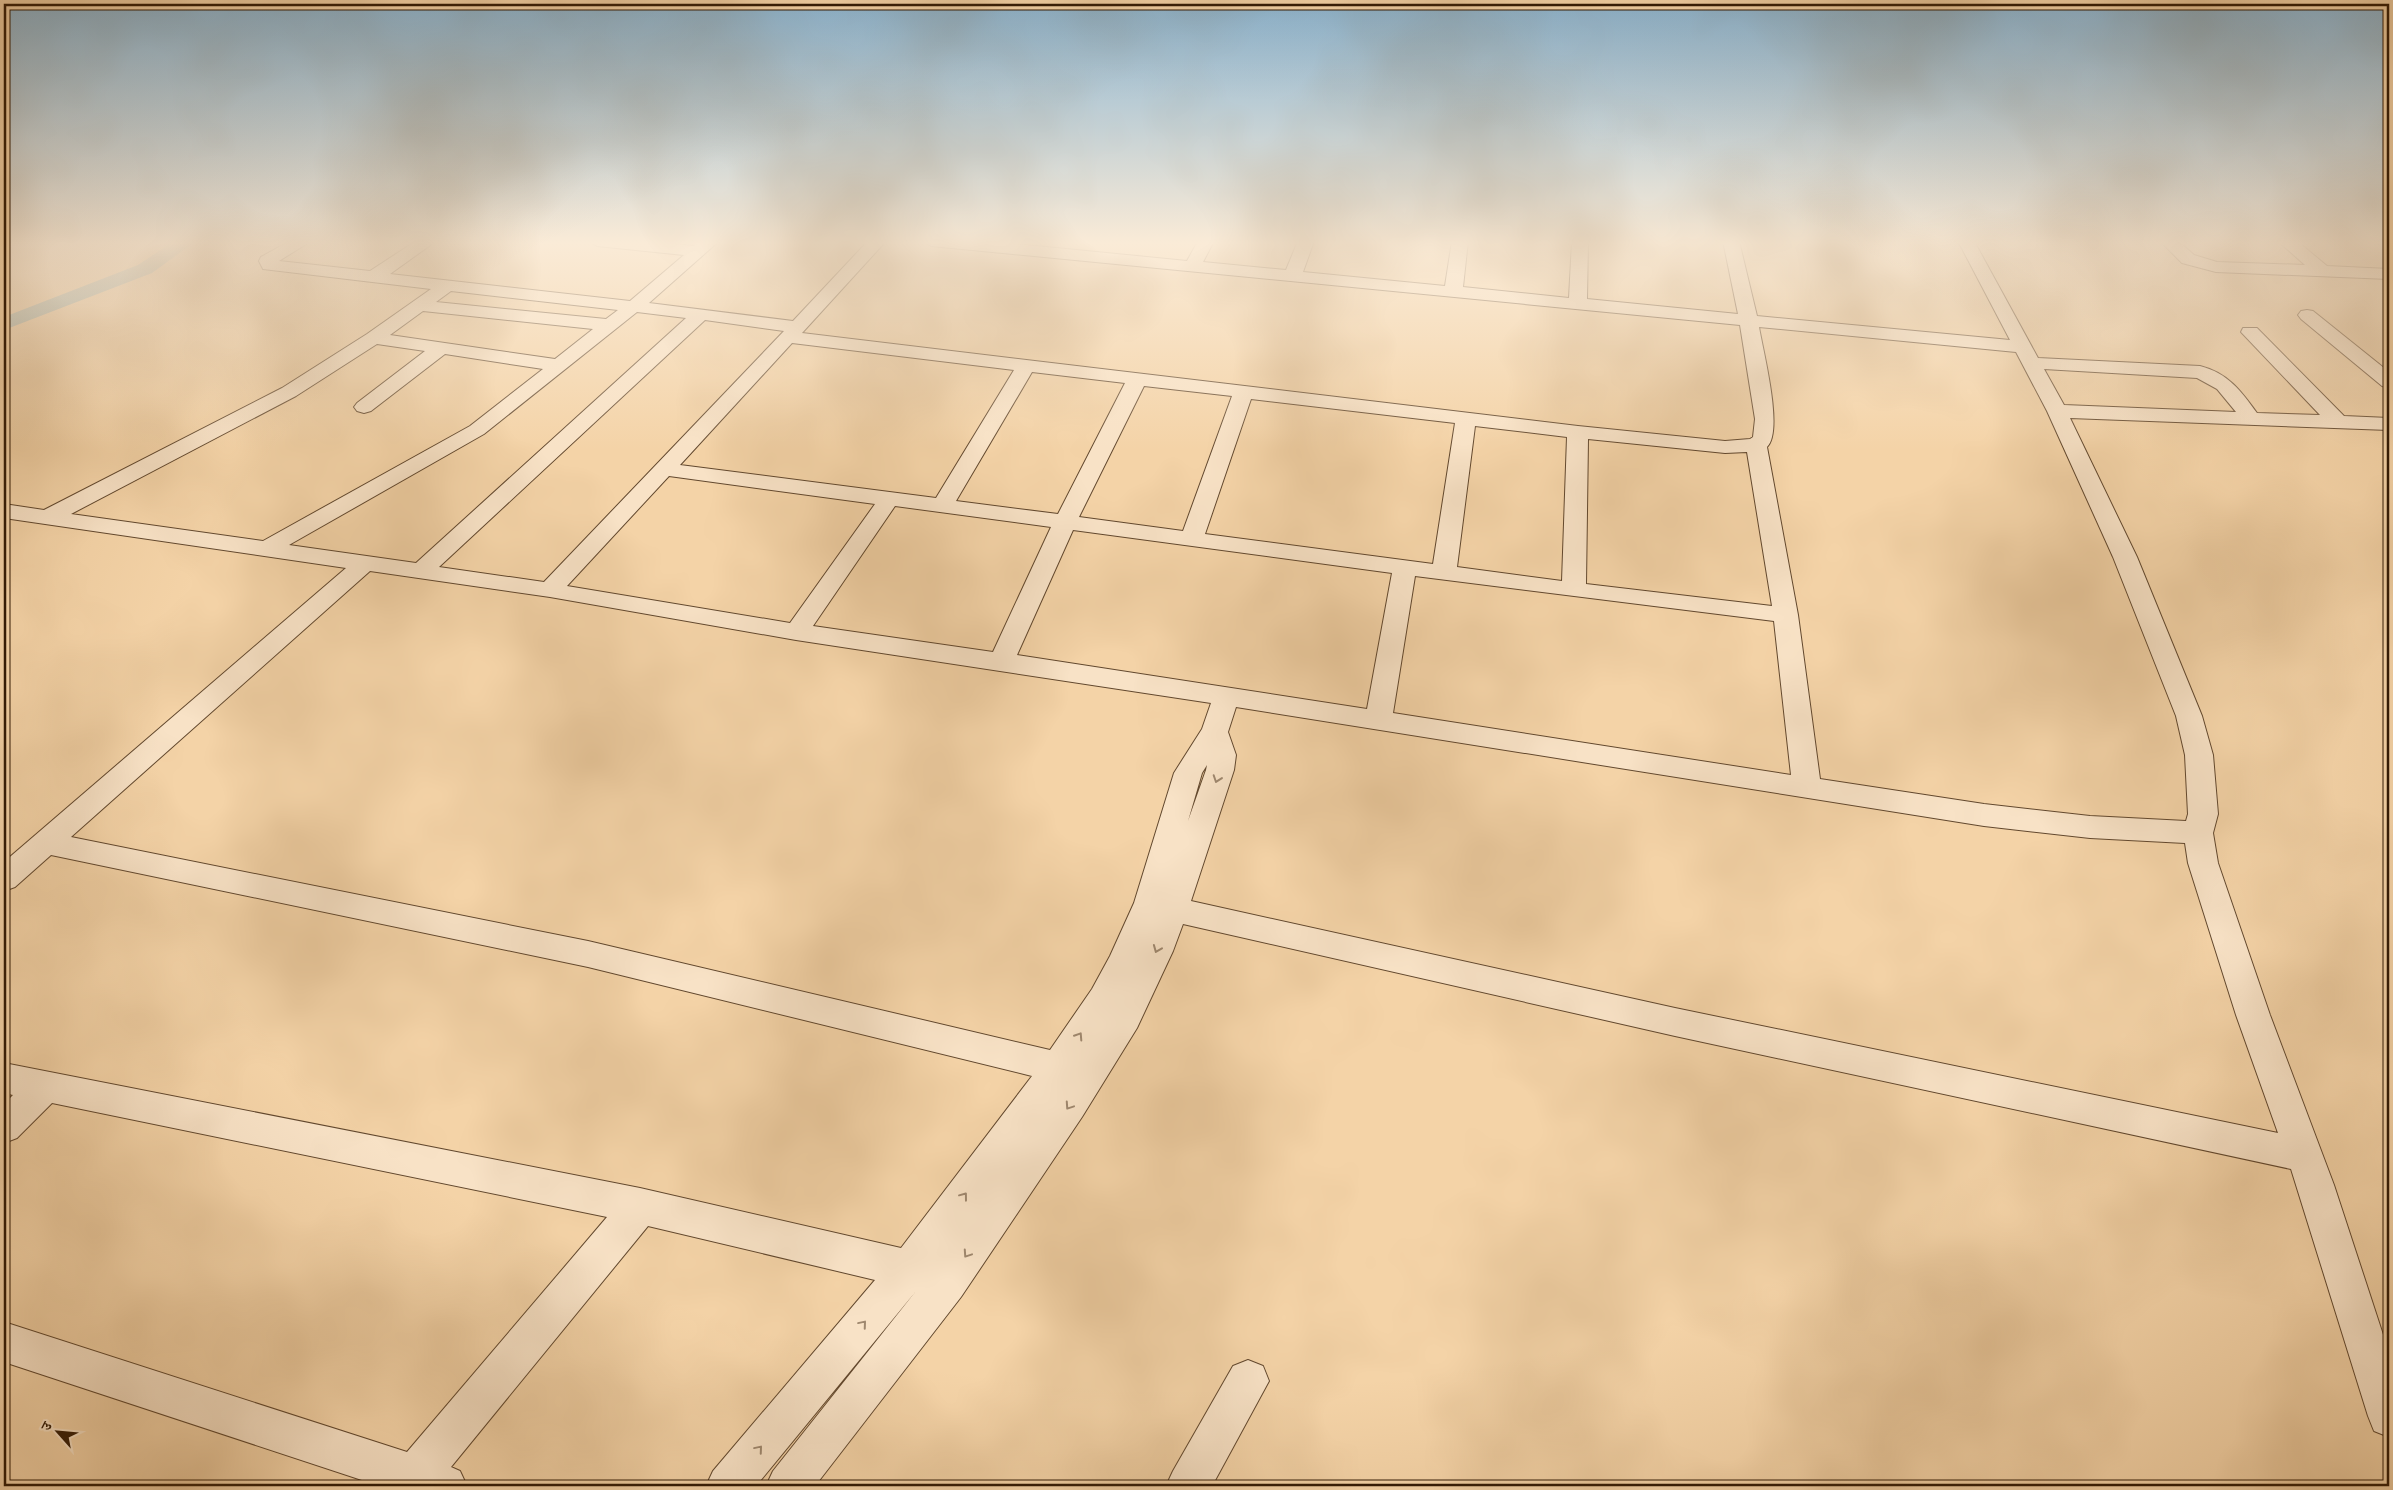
<svg xmlns="http://www.w3.org/2000/svg" width="2393" height="1490" font-family="'IM FELL DW Pica','Noto Serif Devanagari',serif">
  <style>
    .lines { fill: none; stroke-linecap: round; stroke-linejoin: round }
    .canal { fill: #9fb6b1; fill-rule: evenodd }
    .minor-casing { stroke: #62482e; stroke-width: 2 }
    .minor { fill: #f8e2c6; fill-rule: evenodd }
    .oneway { stroke: #9f886f }
  </style>
  <rect width="100%" height="100%" fill="#f4d3a7"/>
  <filter id="stains"><feTurbulence type="fractalNoise" baseFrequency=".004" numOctaves="4"/><feColorMatrix values="0 0 0 0 .2 0 0 0 0 .09 0 0 0 0 .02 0 0 0 .5 -.17"/></filter>
  <radialGradient id="worn" r=".72"><stop offset=".6" stop-color="#630" stop-opacity="0"/><stop offset="1" stop-color="#630" stop-opacity=".3"/></radialGradient>
  <g class="lines">
    <path class="canal" d="M174 241H196L152 273 4 330V317L138 265Z"/>
    <defs>
      <path id="minor" d="M290 241H311L279 261 370 271 416 241H436L390 274 630 301 684 255 597 246 589 241H647L694 246 700 241H719L649 303 793 321 868 241H886L802 333 1578 426 1725 441 1750 439 1753 437 1755 419 1740 325 931 246 923 241H986L1187 261 1198 241H1214L1203 262 1286 270 1298 241H1314L1303 272 1445 286 1452 241H1468L1463 287 1569 298 1572 241H1588L1587 299 1738 314 1723 241H1739L1757 316 2010 340 1958 241H1974L2038 358 2200 366C2228 373 2241 391 2257 413L2320 415 2241 332 2243 328H2257L2344 416 2389 418V430L2070 418 2137 557 2202 716 2213 755 2218 814 2213 833 2218 863 2270 1015 2334 1185 2389 1353V1437L2374 1431 2368 1416 2291 1169 1675 1036 1183 924 1173 951 1137 1028 1082 1117 961 1297 815 1486H766L773 1471 916 1291 756 1486H706L713 1471 875 1280 648 1226 451 1467 460 1471 467 1486H380L4 1362V1322L407 1452 607 1217 52 1103 17 1138 4 1143V1104L13 1095 4 1093V1063L640 1188 901 1248 1032 1076 588 967 51 855 15 887 4 891V862L346 568 4 518V504L44 510 282 388 367 334 431 289 263 269 259 261 261 257ZM451 291 618 310 606 319 436 302ZM423 311 593 329 555 359 390 335ZM637 312 686 318 416 563 289 545 484 434ZM705 320 784 331 544 582 439 567ZM1759 327 2016 352 2047 411 2113 557 2176 716 2185 755 2188 814 2186 821 2090 816 1984 804 1820 779 1798 615 1767 447C1784 431 1763 351 1759 327ZM792 343 1014 370 936 498 680 465ZM377 344 425 351 357 403 354 407 357 411 364 413 371 411 445 354 543 369 470 426 263 541 71 514 296 396ZM2044 369 2197 378 2217 389 2236 412 2064 405ZM1032 372 1125 383 1058 514 956 501ZM1144 386 1232 396 1183 531 1079 517ZM1251 399 1455 423 1433 564 1205 534ZM1475 426 1567 437 1562 581 1457 567ZM1588 439 1725 453 1747 452 1772 606 1586 584ZM669 476 875 504 790 623 567 586ZM895 506 1051 527 993 652 813 626ZM1073 530 1392 573 1367 709 1017 655ZM370 571 550 597 796 640 1211 703 1202 729 1174 773 1134 903 1110 956 1092 989 1050 1050 588 941 71 837ZM1415 576 1774 621 1791 775 1393 713ZM1236 707 1984 826 2090 838 2185 843 2188 863 2236 1015 2278 1133 1675 1008 1191 901 1234 770 1236 755 1228 732ZM1207 765 1206 770 1188 821 1202 773Z
        M2160 241H2178L2194 255 2217 262 2305 265 2278 241H2297L2327 266 2389 269V279L2216 272 2182 263Z
        M2307 310 2313 311 2389 372V388L2382 386 2301 319 2298 315 2301 311Z
        M1248 1360 1263 1366 1269 1381 1212 1486H1166L1173 1471 1233 1366Z"/>
    </defs>
    <use href="#minor" class="minor-casing"/>
    <use href="#minor" class="minor"/>
  </g>
  <defs><path id="oneway-chevron" d="M-2-3.5L2.5 0L-2 3.5" fill="none" stroke-width="1.6" stroke-linecap="round" stroke-linejoin="round" transform="scale(1.25)"/></defs>
  <g class="oneway">
    <use href="#oneway-chevron" transform="translate(1217 779) rotate(109)"/>
    <use href="#oneway-chevron" transform="translate(1157 949) rotate(112)"/>
    <use href="#oneway-chevron" transform="translate(1079 1036) rotate(-57)"/>
    <use href="#oneway-chevron" transform="translate(1069 1106) rotate(124)"/>
    <use href="#oneway-chevron" transform="translate(964 1196) rotate(-53)"/>
    <use href="#oneway-chevron" transform="translate(967 1254) rotate(124)"/>
    <use href="#oneway-chevron" transform="translate(863 1324) rotate(-50)"/>
    <use href="#oneway-chevron" transform="translate(759 1449) rotate(-50)"/>
  </g>
  <linearGradient id="sky" x2="0" y2="1"><stop stop-color="#8bb5d2"/><stop offset="0.54" stop-color="#faebd7"/><stop offset="1" stop-color="#faebd7" stop-opacity="0"/></linearGradient>
  <rect width="2393" height="450" fill="url(#sky)"/>
  <rect width="2393" height="1490" fill="none" stroke="#f4d3a7" stroke-width="20"/>
  <rect x="5" y="5" width="2383" height="1480" fill="none" stroke="#321a05" stroke-width="2.5"/>
  <rect x="10" y="10" width="2373" height="1470" fill="none" stroke="#321a05"/>
  <g transform="translate(58 1432) rotate(297)" stroke="#f8e2c6" stroke-width="4" paint-order="stroke">
  <path d="M0-4L9 19L0 12L-9 19Z" fill="#321a05"/>
  <text y="-8" font-size="14" font-weight="bold" text-anchor="middle" fill="#321a05">उ</text>
  </g>
  <rect width="100%" height="100%" filter="url(#stains)"/>
  <rect width="100%" height="100%" fill="url(#worn)"/>
</svg>
